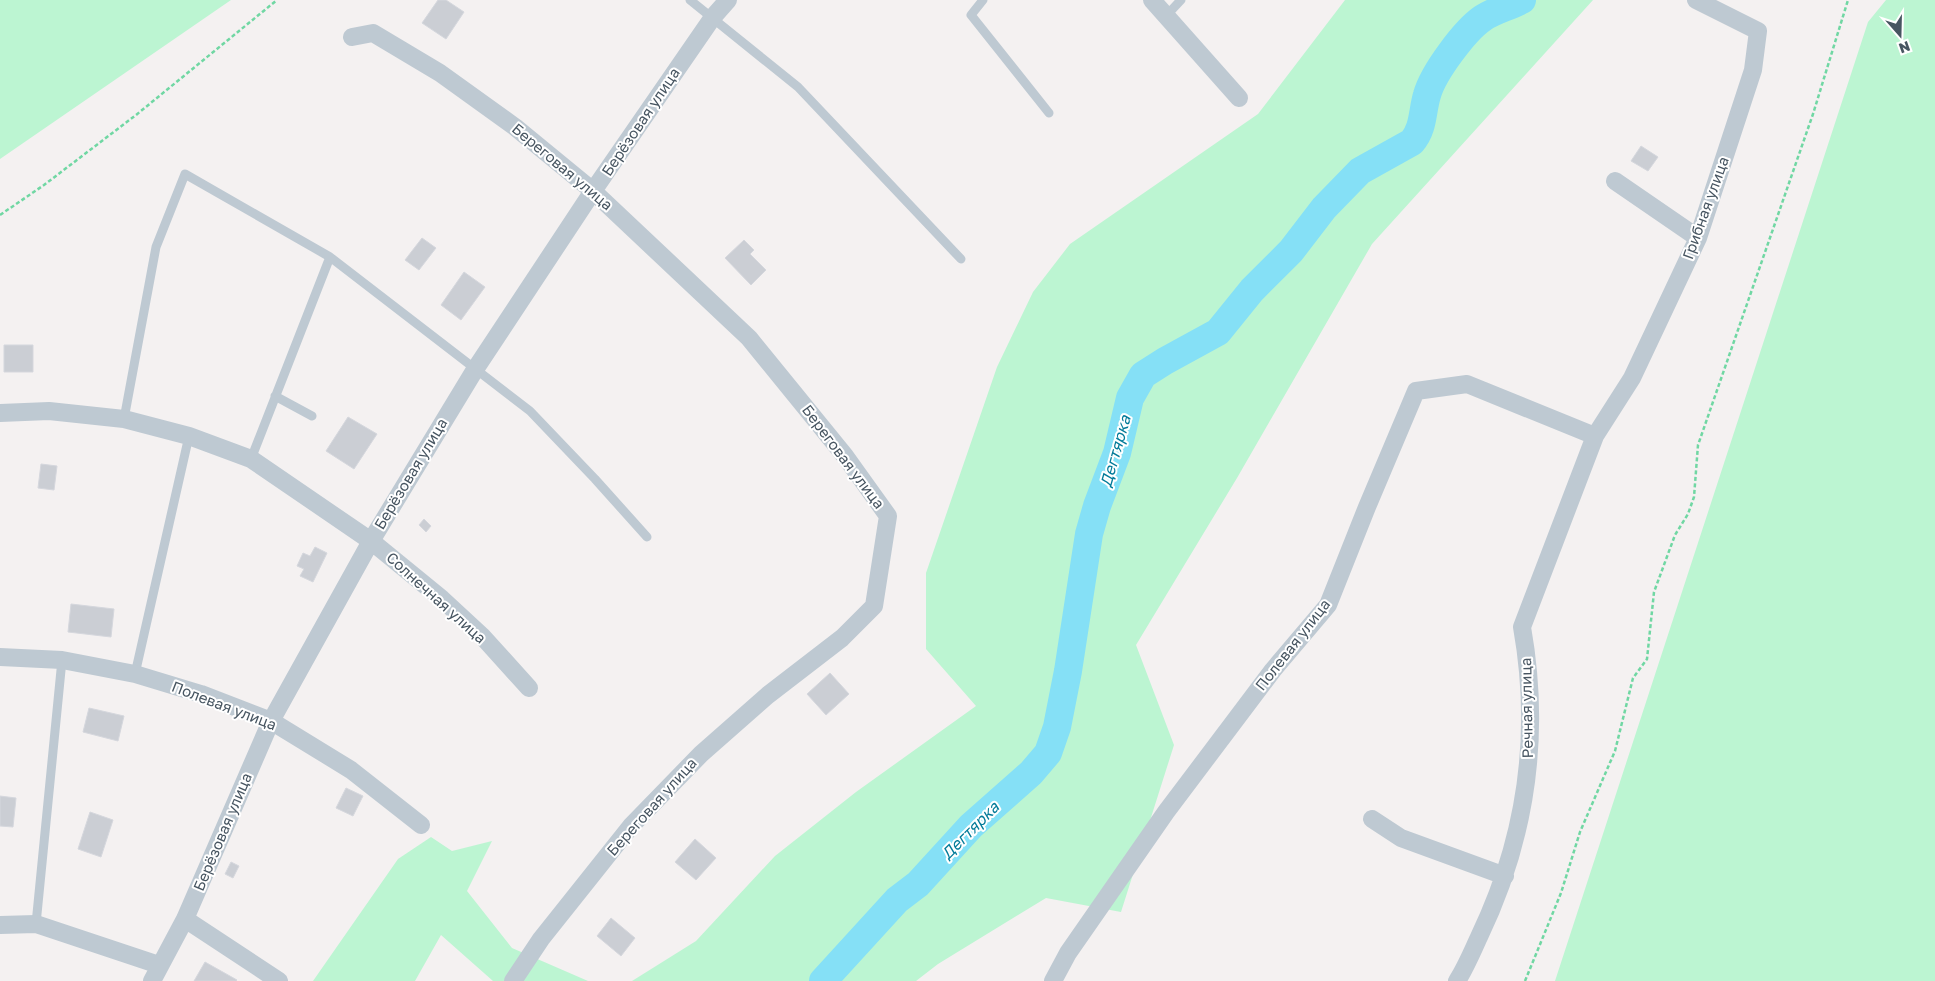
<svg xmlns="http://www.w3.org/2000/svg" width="1935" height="981" font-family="'Golos Text',sans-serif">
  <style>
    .green { fill: #bcf5d2 }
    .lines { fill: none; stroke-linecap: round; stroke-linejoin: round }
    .river { stroke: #85e0f6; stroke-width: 28 }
    .building { fill: #cbced4; stroke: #d5d7dd }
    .path { stroke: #70d7a3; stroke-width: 2.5; stroke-dasharray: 4 2.5; stroke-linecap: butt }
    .service { stroke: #bec9d2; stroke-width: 9 }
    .minor { stroke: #bec9d2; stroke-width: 18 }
    .labels { text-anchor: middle; stroke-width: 4; stroke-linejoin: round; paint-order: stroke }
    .street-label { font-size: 15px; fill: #475561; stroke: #fff }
    .water-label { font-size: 16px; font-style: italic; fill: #037b99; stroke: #fff }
  </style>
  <rect width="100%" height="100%" fill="#f4f1f1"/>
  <path class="green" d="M0 0H231L0 159Z
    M1345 0H1593L1372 244 1237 478 1136 645 1174 745 1121 912 1046 898 938 964 916 981H632L696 941 775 856 856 792 976 706 926 649V573L997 367 1033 292 1070 244 1258 114Z
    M1886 0H1935V981H1555L1868 22Z
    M431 837 452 851 492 841 467 891 512 948 588 981H493L441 935 415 981H313L398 859Z"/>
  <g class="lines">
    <path class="river" d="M823 981 897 900 918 884 971 826 1031 773 1048 753 1057 727 1068 671 1089 534 1097 506 1117 453 1130 398 1143 375 1165 361 1218 332 1252 290 1291 251 1324 208 1360 171 1412 142C1424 128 1422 111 1427 95 1433 73 1465 30 1483 18 1495 10 1509 7 1522 0"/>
  </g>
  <path class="building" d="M438 0H446L464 12 446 39 422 23Z
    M1641 146 1658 157 1648 171 1631 161Z
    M422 238 436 248 419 270 405 260Z
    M744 240 754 250 750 254 766 270 751 285 725 258Z
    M464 272 485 287 461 320 441 305Z
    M4 345H33V372H4Z
    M348 417 377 434 354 469 326 451Z
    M41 464 57 466 54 490 38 488Z
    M424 519 431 526 426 532 419 525Z
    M315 547 327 553 313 582 300 576 304 569 297 566 303 553 310 556Z
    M71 604 114 609 111 637 68 632Z
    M830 673 849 694 826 715 807 694Z
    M89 708 124 716 118 741 83 732Z
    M346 788 363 796 353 816 336 808Z
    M0 796 16 798 13 827 0 826Z
    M90 812 113 820 101 857 78 849Z
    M695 839 716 858 696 880 675 862Z
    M231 862 239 866 233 878 225 874Z
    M611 918 635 938 621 956 597 936Z
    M205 962 237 980 236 981H194Z"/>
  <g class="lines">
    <path class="path" d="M0 215 44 185 136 115 277 0
      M1525 981 1561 893 1580 832 1615 751 1633 678 1647 659 1654 592 1675 535 1688 514 1694 497 1698 445 1813 114 1848 0"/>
    <path class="service" d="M690 0 798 87 961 259
      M983 0 971 15 1049 113
      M1166 16 1181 0
      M275 396 312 416
      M124 419 156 247 185 174 330 257 530 411 595 479 647 537
      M251 459 330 257
      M135 674 189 436
      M36 924 62 660"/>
    <path class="minor" d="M1152 0 1239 98
      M352 37 373 33 440 73 515 127 593 191 749 338 845 456 888 516 874 606 842 638 768 695 701 754 631 826 541 939 513 981
      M1615 181 1698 238
      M0 413 49 411 124 419 189 436 251 459 371 541 442 599 482 636 529 688
      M0 657 62 660 135 674 201 694 271 721 351 770 421 825
      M1372 819 1401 838 1505 876
      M185 919 279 981
      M0 925 36 924 159 965
      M152 981 185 919 271 721 371 541 476 368 593 191 713 17 728 0
      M1053 981 1068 953 1166 812 1273 670 1328 605 1367 507 1416 391 1467 384 1595 436
      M1457 981C1466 967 1472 952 1479 937 1526 839 1541 734 1522 627L1595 436 1632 378 1698 238 1753 70 1758 31 1696 0"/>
  </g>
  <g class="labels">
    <g class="street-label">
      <text transform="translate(641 122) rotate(-56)" y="5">Берёзовая улица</text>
      <text transform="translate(562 167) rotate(40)" y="5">Береговая улица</text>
      <text transform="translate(1706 208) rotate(-70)" y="5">Грибная улица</text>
      <text transform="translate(843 457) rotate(53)" y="5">Береговая улица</text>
      <text transform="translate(411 474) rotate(-59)" y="5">Берёзовая улица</text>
      <text transform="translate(436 598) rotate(42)" y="5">Солнечная улица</text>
      <text transform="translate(1293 645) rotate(-52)" y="5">Полевая улица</text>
      <text transform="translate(224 706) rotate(21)" y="5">Полевая улица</text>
      <text transform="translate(1527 708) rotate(-91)" y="5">Речная улица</text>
      <text transform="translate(652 807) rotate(-48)" y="5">Береговая улица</text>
      <text transform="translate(223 832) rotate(-67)" y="5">Берёзовая улица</text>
    </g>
    <g class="water-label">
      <text transform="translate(1115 451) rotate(-74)" y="6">Дегтярка</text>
      <text transform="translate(970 830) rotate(-45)" y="6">Дегтярка</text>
    </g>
  </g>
  <g transform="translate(1900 35) rotate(160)" stroke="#ffffff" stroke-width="4" paint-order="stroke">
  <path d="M0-4L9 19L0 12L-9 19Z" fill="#475561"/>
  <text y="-8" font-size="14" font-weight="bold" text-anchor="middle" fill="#475561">N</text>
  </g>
</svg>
